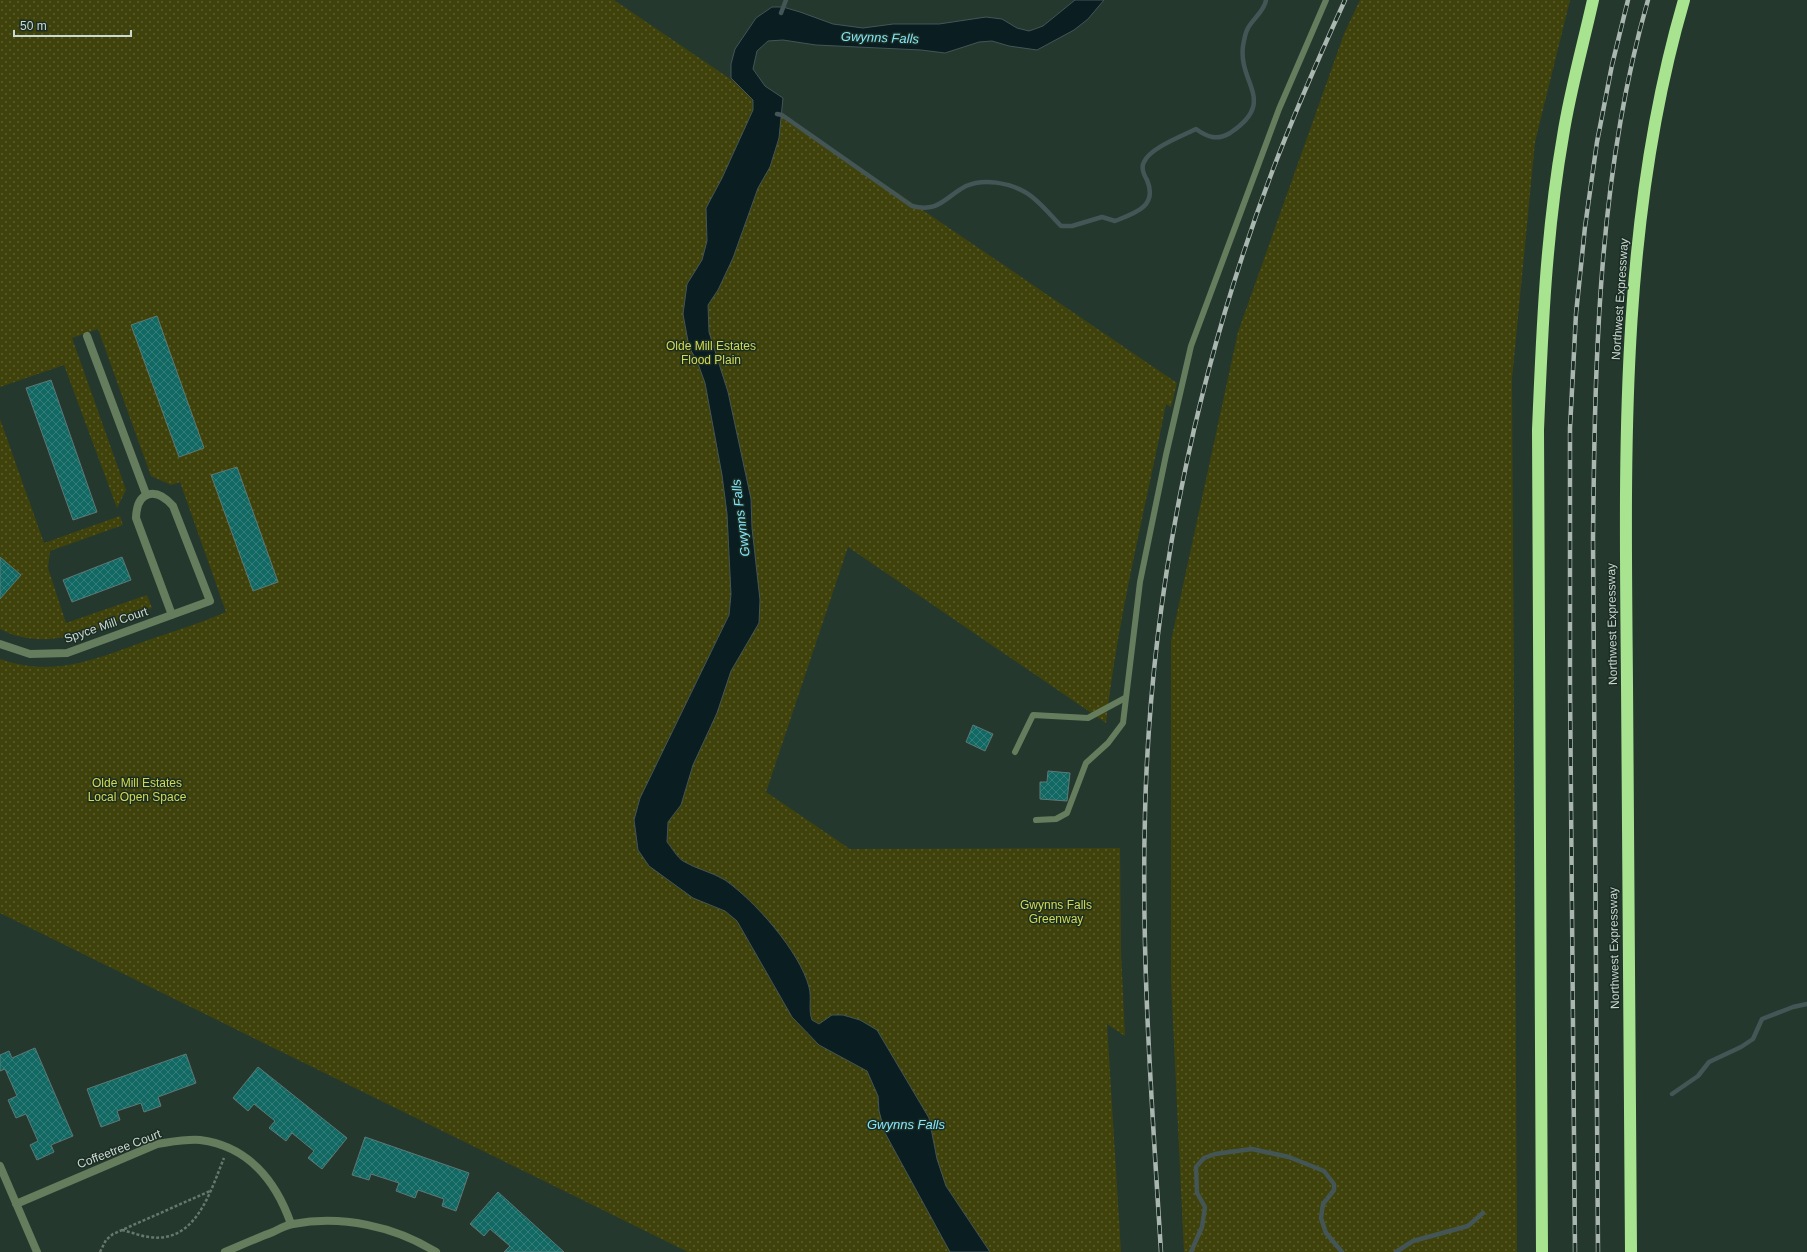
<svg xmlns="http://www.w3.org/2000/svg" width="1807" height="1252" font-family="Helvetica,sans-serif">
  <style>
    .park { fill: url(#park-dots) }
    .water { fill: #0a1d21; stroke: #445556 }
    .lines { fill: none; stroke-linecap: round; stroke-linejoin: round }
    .stream { stroke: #445556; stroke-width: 4.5 }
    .building { fill: url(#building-cross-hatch); stroke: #5e7875 }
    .path { stroke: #66776e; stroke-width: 2.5; stroke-dasharray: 3 2; stroke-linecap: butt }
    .service { stroke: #657d5c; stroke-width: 6 }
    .minor { stroke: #657d5c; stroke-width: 8 }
    .motorway { stroke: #a8e48f; stroke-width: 12 }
    .rail-casing { stroke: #aab7b1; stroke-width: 4.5 }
    .rail { stroke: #1b2e24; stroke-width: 3; stroke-dasharray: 9; stroke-linecap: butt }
    .labels { text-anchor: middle; stroke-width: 3; stroke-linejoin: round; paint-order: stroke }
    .street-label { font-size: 12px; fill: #ccd8d2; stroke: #1b2e24 }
    .park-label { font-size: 12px; fill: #d4da4f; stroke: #1b2e24 }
    .water-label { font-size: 13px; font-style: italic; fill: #86e6fb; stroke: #1b2e24 }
  </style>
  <defs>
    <pattern id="park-dots" width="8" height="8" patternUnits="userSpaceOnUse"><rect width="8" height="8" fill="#40420b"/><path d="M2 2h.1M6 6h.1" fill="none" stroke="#5a5d2e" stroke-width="1.8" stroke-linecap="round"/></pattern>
    <pattern id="building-cross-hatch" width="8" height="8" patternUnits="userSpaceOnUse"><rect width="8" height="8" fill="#126963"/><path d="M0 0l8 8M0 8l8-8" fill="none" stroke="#337e78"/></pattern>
  </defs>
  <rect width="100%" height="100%" fill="#25382e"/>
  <path class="park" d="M0 0H614L1177 383 1171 407 1166 404C1145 511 1118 615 1106 723L848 547 766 792 850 849 1120 848 1121 953 1125 1036 1107 1024 1121 1252H688L0 913V659C57 679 100 657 154 638 178 630 203 622 226 612L180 482 171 485 151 476 98 329 72 338 126 490 117 508 64 365 0 387Z
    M1360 0H1570L1535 142 1512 379 1517 1252H1184L1171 980V641L1238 332 1344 34Z
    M0 419 44 543 120 516 123 525 50 551 48 568 66 623 147 595 152 608C105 625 49 655 0 629Z"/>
  <path class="water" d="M1075 0H1104L1088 19 1074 30 1037 50 1009 46 992 41 979 42 945 53 921 50 816 45 783 40 768 41 757 51 753 69 765 86 783 98 779 138 770 167 758 188 733 258 718 290 708 305 709 332 728 392 751 499 752 528 760 600 759 623 731 671 717 713 693 765 681 805 668 822 667 842C672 848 677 857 683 861 696 869 712 872 725 880 755 901 800 952 809 987 812 998 808 1009 812 1020L819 1024 832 1015H843L860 1020 877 1030 929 1118 937 1159 946 1186 990 1252H950L885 1133 879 1111 878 1096 867 1071 819 1045 792 1017 737 921 725 911 693 898 649 866 638 850 634 820 640 798 729 615 731 594 727 514 722 475 705 383 697 361 689 347 683 314 687 284 702 260 707 241 706 208 722 178 753 110V100L731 78V64L735 49 756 18 772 7H783L800 12 833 24 863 28 893 24H939L986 17 1002 19 1017 28 1029 31 1043 26Z"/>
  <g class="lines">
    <path class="stream" d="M781 13 786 0
      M777 114 782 115 912 206C939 213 945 197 966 186 984 178 1009 183 1025 192 1039 200 1050 215 1061 226H1072L1102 217 1115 221C1136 213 1158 206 1147 180 1144 175 1141 167 1144 162 1150 148 1182 136 1196 129 1207 137 1217 141 1230 133 1278 101 1238 84 1243 46 1244 41 1245 33 1248 28 1253 19 1265 10 1266 0
      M1672 1094 1698 1076 1709 1062 1741 1047 1753 1039 1762 1019 1793 1007 1807 1004
      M1191 1252 1202 1227 1205 1207 1197 1193 1196 1167 1204 1158 1215 1154 1252 1149 1289 1157 1324 1171 1334 1184V1190L1323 1204 1321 1218 1326 1233 1342 1252
      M1396 1252 1413 1241 1468 1226 1483 1213"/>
  </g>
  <path class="building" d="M157 316 204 448 179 457 131 325Z
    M51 380 97 512 73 520 26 388Z
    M237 467 278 582 253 591 211 475Z
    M0 557 21 575 0 599Z
    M122 557 131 580 72 602 63 580Z
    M973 725 993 734 985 751 966 742Z
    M1048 771 1070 773 1067 801 1040 799V782H1047Z
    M35 1048 73 1136 51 1145 54 1152 37 1160 30 1145 38 1141 26 1114 16 1118 8 1100 17 1096 5 1069 0 1071V1055L9 1051 12 1058Z
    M186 1054 196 1083 158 1097 161 1106 144 1112 141 1103 117 1111 120 1120 101 1127 87 1089Z
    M258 1067 347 1138 322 1169 308 1158 314 1151 292 1133 286 1141 269 1128 275 1121 254 1104 248 1111 233 1098Z
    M365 1137 469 1173 456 1211 442 1206 444 1199 418 1190 415 1198 396 1191 399 1183 371 1174 369 1180 352 1175Z
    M498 1192 564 1252H504L510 1246 490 1229 484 1236 470 1224Z"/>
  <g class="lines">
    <path class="path" d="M122 1230C131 1232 140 1236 149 1237 196 1244 210 1192 224 1158
      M100 1252 106 1240 113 1234 210 1191"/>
    <path class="service" d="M1015 752 1033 715 1088 718 1125 698
      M1036 820 1056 819 1067 813 1086 763 1108 743 1123 723 1140 582 1166 455 1191 346 1279 109 1326 0"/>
    <path class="minor" d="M87 336 146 494
      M0 644 30 654 67 653 210 601 173 506C156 487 137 490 136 518L172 615
      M0 1166 37 1252
      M16 1204 157 1144C171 1142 185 1139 200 1140 248 1146 276 1181 291 1224
      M225 1252C241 1245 257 1238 273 1232 279 1229 286 1225 293 1224 342 1215 394 1226 436 1252"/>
    <path class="motorway" d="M1542 1252 1538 430C1542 332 1546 233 1563 136 1570 91 1583 45 1593 0
      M1631 1252C1630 1062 1628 873 1627 683 1625 455 1619 222 1684 0"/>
    <defs>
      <path id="rail" d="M1161 1252C1152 1106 1141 960 1145 814 1150 596 1195 376 1272 172 1294 114 1319 57 1345 0
        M1575 1252 1570 686V428L1576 314 1585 227 1597 142 1612 65 1628 0
        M1598 1252 1593 538C1595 357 1598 174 1648 0"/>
    </defs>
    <use href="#rail" class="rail-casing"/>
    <use href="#rail" class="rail"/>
  </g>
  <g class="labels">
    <g class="street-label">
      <text transform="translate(1620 299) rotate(-86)" y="4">Northwest Expressway</text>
      <text transform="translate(1612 624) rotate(-91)" y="4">Northwest Expressway</text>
      <text transform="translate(106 625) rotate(-19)" y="4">Spyce Mill Court</text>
      <text transform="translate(1614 948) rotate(-91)" y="4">Northwest Expressway</text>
      <text transform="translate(119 1149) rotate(-21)" y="4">Coffeetree Court</text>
    </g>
    <g class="park-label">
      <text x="711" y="350">Olde Mill Estates<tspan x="711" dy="14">Flood Plain</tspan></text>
      <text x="137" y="787">Olde Mill Estates<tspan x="137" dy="14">Local Open Space</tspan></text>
      <text x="1056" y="909">Gwynns Falls<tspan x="1056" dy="14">Greenway</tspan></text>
    </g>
    <g class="water-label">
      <text transform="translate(880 37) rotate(2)" y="5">Gwynns Falls</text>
      <text transform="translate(740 518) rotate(-97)" y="5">Gwynns Falls</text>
      <text x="906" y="1129">Gwynns Falls</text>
    </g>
  </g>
  <path d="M14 30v6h117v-6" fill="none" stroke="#ccd8d2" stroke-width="2"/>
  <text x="20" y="30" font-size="12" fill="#ccd8d2" stroke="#1b2e24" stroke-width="3" paint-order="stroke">50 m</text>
</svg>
